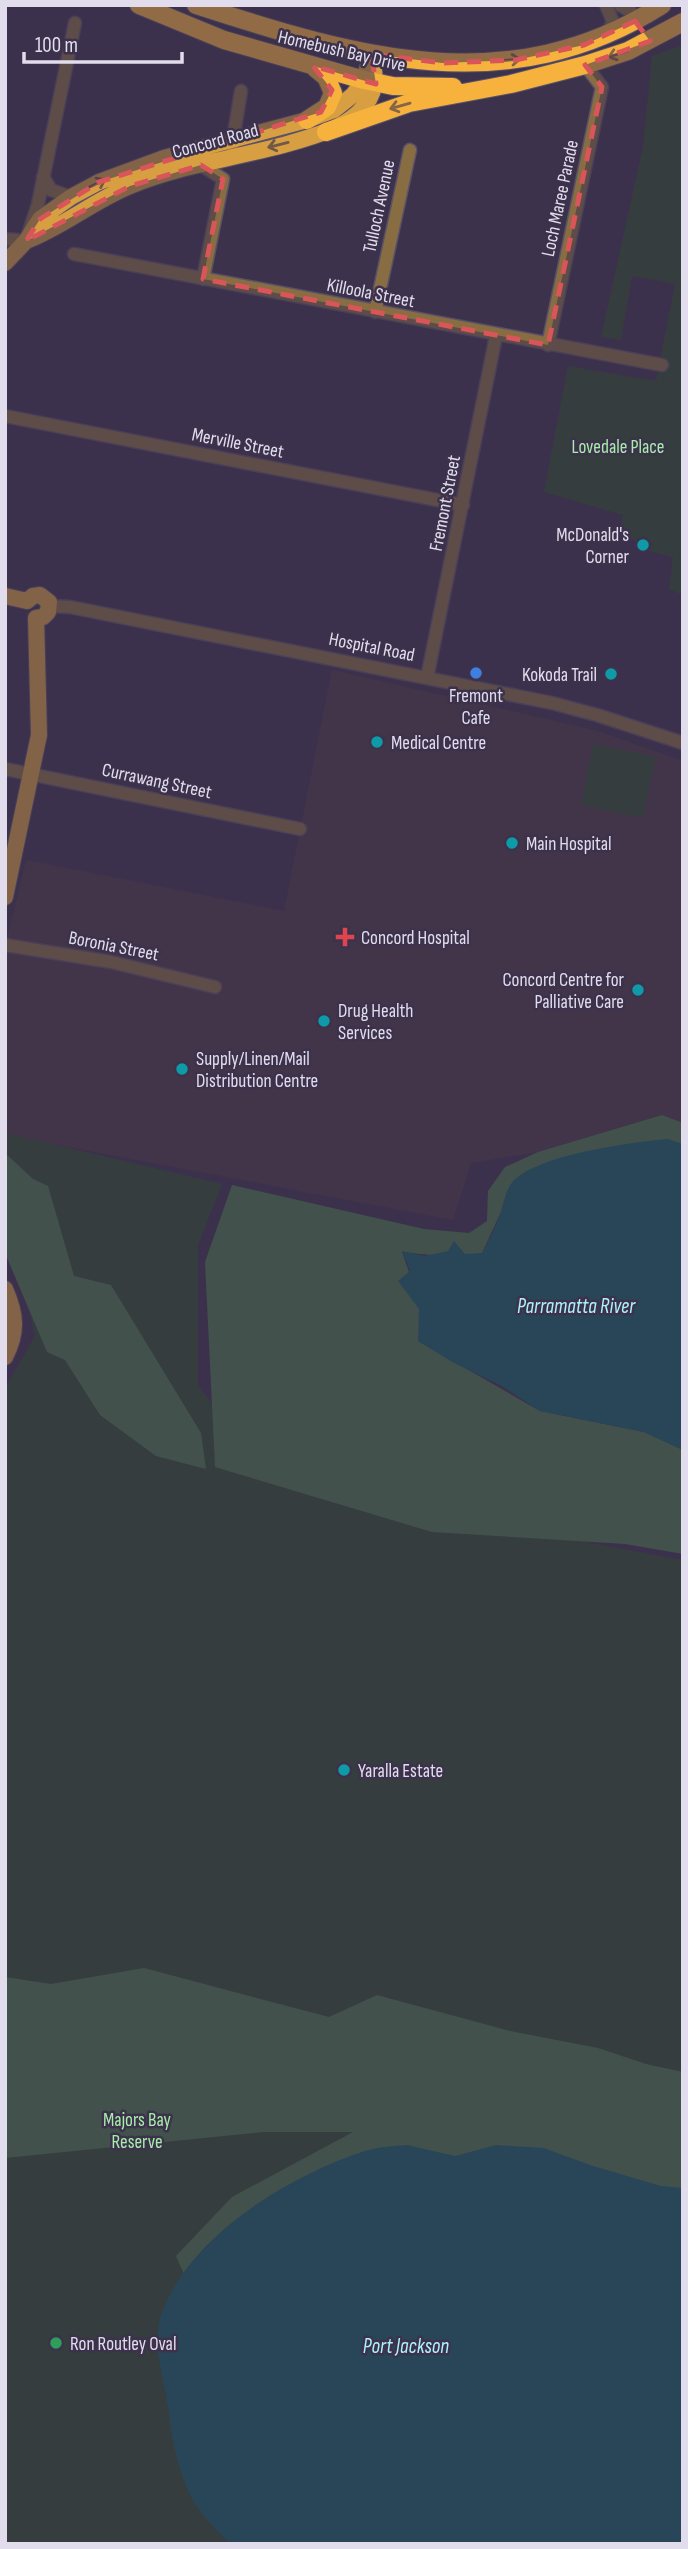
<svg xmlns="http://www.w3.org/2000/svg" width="688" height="2549" font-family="'Sofia Sans Condensed',sans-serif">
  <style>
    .medical { fill: #493a47 }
    .green { fill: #2d4c2e }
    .forest { fill: #49794a }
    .water { fill: #125f69 }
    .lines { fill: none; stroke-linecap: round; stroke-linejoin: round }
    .minor-casing { stroke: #5a5169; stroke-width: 15 }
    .major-casing { stroke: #5a5169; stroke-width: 18 }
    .highway-casing { stroke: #5a5169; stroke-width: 20 }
    .minor { stroke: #886d43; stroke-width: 12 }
    .major { stroke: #d79f41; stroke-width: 16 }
    .highway { stroke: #f6b23c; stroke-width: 18 }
    .oneway { stroke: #866546 }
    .oneway2 { stroke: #725848 }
    .marked { fill: none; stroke: #d95559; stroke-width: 5; stroke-dasharray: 14 9; stroke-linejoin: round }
    .culture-dot { fill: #0f9aa8; stroke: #3c324c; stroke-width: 2.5 }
    .shop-dot { fill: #3f7fe0; stroke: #3c324c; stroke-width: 2.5 }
    .health-dot { fill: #e0444e; stroke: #3c324c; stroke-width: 2.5 }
    .leisure-dot { fill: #2e9e5b; stroke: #3c324c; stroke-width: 2.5 }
    .labels { text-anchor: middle; stroke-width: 5; stroke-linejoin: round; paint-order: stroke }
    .street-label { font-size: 19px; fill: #e2dded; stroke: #3c324c }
    .park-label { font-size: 19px; fill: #a6eda7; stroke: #3c324c }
    .poi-label { font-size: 19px; fill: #e2dded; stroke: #3c324c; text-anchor: start }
    .water-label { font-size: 21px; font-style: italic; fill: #abf2fd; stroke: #3c324c }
  </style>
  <rect width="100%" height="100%" fill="#3c324c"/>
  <path class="medical" d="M332 670 598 731 683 761V1123L661 1115 538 1152 471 1163 453 1220 5 1135V948L26 860 284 911Z"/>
  <path class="green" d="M683 45V595L669 589 673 557 637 548 635 540 618 535 623 515 544 492 568 366 656 381 675 284 632 276 621 340 601 337 643 147 652 56Z
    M593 744 656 757 643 818 581 805Z
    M5 1133 222 1184 198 1245V1386L228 1424 362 1501 683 1560V2131L158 2349 196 2504 230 2544H5V1388L35 1336 17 1253 5 1229Z"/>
  <path class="forest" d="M662 1115 683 1123V1158L500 1214 482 1253 459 1258 402 1252 422 1309 418 1341 540 1411 644 1432 683 1450V1554L625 1544 432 1532 215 1467 205 1262 232 1185 424 1229 469 1233 487 1221 488 1191 505 1167 538 1152Z
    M5 1153 33 1179 48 1186 74 1276 111 1285 201 1433 206 1469 156 1456 100 1415 65 1360 47 1352 5 1253Z
    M144 1968 329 2017 377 1995 510 2031 598 2048 646 2064 683 2072V2219L194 2297 176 2256 232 2197 353 2132H263L5 2158V1977L51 1984Z"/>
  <path class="water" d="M668 1139 683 1144V1450L644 1432 540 1411 502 1386 454 1363 418 1341 419 1309 398 1281 410 1271 402 1251 425 1256 448 1251 454 1241 465 1254 482 1253C489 1241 495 1228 500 1214 503 1206 505 1192 511 1184 532 1155 633 1142 668 1139Z
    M407 2145 455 2156 496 2145 544 2148 590 2165 661 2186 683 2188V2544H230C219 2532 204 2518 195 2504 178 2475 172 2439 168 2407 164 2377 151 2342 162 2312 191 2235 290 2175 365 2151 378 2147 393 2146 407 2145Z"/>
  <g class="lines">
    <defs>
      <path id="minor" d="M606 5 613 22 607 34
        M620 5 630 11 635 21
        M232 146 241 91
        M201 165 223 179 203 279
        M43 177 51 190 71 197
        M5 239 26 241 38 204 75 23
        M74 254 662 365
        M375 312 410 150
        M548 345 602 87 585 65
        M5 416 463 505
        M50 606 70 607 552 703 597 715 683 743
        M427 678 496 336
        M5 769 300 829
        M5 945 111 962 215 987"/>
      <path id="major" d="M26 241C63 227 93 201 130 186 196 159 269 155 335 128 359 116 378 98 374 71
        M5 263 26 241 40 219 71 197 99 182 164 158 307 120 334 110 353 95 364 80 371 54
        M5 596 27 601
        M27 601 33 596 40 595 49 602 48 612 43 617 36 618
        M5 897 39 735 36 618
        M5 1289C16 1314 18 1332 5 1357"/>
      <path id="highway" d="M139 5 224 40 364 80 393 86 453 87
        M196 5C356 57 508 103 662 5
        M307 120 327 107 333 93 326 77 315 68
        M326 132 409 103 511 84 585 65 628 51 683 22"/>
    </defs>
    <use href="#minor" class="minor-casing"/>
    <use href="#major" class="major-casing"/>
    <use href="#highway" class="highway-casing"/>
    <use href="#minor" class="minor"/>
    <use href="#major" class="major"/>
    <use href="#highway" class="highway"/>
  </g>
  <defs><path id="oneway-shaft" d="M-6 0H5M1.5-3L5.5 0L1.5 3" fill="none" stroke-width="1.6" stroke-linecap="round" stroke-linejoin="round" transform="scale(1.75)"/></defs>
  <g class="oneway">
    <use href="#oneway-shaft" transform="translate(618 54) rotate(162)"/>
    <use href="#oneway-shaft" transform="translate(510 60) rotate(-5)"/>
    <use href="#oneway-shaft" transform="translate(400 106) rotate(164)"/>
  </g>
  <g class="oneway2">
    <use href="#oneway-shaft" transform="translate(278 145) rotate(166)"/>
    <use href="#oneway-shaft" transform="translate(96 184) rotate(-26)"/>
  </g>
  <path d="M0 0H688V2549H0ZM635 21 650 41 585 65 602 87 548 345 203 279 223 179 201 165 130 186 26 241 40 219 99 182 321 112 332 90 313 66 376 84 371 54 442 63 516 60 584 45Z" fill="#3c324c" fill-opacity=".55" fill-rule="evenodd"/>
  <path class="marked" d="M635 21 650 41 585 65 602 87 548 345 203 279 223 179 201 165 130 186 26 241 40 219 99 182 321 112 332 90 313 66 376 84 371 54 442 63 516 60 584 45Z"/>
  <g class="culture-dot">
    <circle cx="643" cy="545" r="7"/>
    <circle cx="611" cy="674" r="7"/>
    <circle cx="377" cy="742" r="7"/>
    <circle cx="512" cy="843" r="7"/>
    <circle cx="638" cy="990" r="7"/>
    <circle cx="324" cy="1021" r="7"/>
    <circle cx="182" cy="1069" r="7"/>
    <circle cx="344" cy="1770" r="7"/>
  </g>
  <circle class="shop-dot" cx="476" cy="673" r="7"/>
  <path class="health-dot" d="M341.5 926.5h7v7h7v7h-7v7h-7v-7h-7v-7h7z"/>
  <circle class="leisure-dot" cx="56" cy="2343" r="7"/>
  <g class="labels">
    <g class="street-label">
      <text transform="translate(342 50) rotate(13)" y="7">Homebush Bay Drive</text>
      <text transform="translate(215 140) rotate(-15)" y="7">Concord Road</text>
      <text transform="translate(559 198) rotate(-78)" y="7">Loch Maree Parade</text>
      <text transform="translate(378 206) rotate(-78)" y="7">Tulloch Avenue</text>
      <text transform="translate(371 292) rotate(11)" y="7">Killoola Street</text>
      <text transform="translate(238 442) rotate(11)" y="7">Merville Street</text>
      <text transform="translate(444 503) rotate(-79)" y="7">Fremont Street</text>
      <text transform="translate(372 646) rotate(11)" y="7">Hospital Road</text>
      <text transform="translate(157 780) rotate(12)" y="7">Currawang Street</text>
      <text transform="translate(114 945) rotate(11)" y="7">Boronia Street</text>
    </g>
    <g class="park-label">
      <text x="618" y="453">Lovedale Place</text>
      <text x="137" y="2126">Majors Bay<tspan x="137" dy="22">Reserve</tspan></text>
    </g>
    <g class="poi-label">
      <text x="629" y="541" text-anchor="end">McDonald's<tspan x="629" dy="22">Corner</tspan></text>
      <text x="597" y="681" text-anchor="end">Kokoda Trail</text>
      <text x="476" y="702" text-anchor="middle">Fremont<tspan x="476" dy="22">Cafe</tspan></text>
      <text x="391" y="749">Medical Centre</text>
      <text x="526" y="850">Main Hospital</text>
      <text x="361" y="944">Concord Hospital</text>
      <text x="624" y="986" text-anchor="end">Concord Centre for<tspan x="624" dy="22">Palliative Care</tspan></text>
      <text x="338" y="1017">Drug Health<tspan x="338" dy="22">Services</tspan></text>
      <text x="196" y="1065">Supply/Linen/Mail<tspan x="196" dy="22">Distribution Centre</tspan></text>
      <text x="358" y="1777">Yaralla Estate</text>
      <text x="70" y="2350">Ron Routley Oval</text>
    </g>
    <g class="water-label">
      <text x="576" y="1313">Parramatta River</text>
      <text x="406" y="2353">Port Jackson</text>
    </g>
  </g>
  <rect width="688" height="2549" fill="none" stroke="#e2dded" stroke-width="14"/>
  <path d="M24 52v10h158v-10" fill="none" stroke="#e2dded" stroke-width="3.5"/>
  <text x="35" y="52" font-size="21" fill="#e2dded" stroke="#3c324c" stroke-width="5" paint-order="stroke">100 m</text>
</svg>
